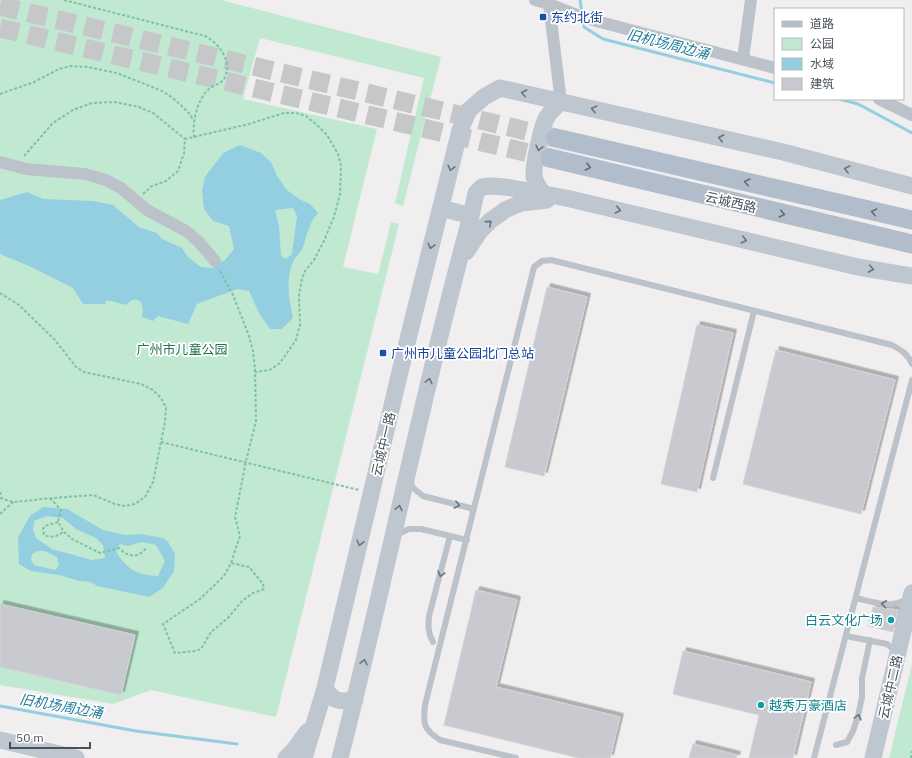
<svg xmlns="http://www.w3.org/2000/svg" width="912" height="758" font-family="'IBM Plex Sans','Noto Sans SC',sans-serif">
  <style>
    .green { fill: #c1e9d1 }
    .water { fill: #93cfe1; fill-rule: evenodd }
    .lines { fill: none; stroke-linecap: round; stroke-linejoin: round }
    .stream { stroke: #93cfe1; stroke-width: 3 }
    .building { fill: #c9cad0; stroke: #d3d4d9; filter: url(#shadow) }
    .primary-tunnel { stroke: #c6c7c9; stroke-width: 19; stroke-dasharray: 19 10; stroke-linecap: butt }
    .path { stroke: #7dc3a2; stroke-width: 2; stroke-dasharray: 3 2; stroke-linecap: butt }
    .lane { stroke: #bbc2c9; stroke-width: 6 }
    .street { stroke: #bbc2c9; stroke-width: 12 }
    .secondary { stroke: #bec6d0; stroke-width: 17 }
    .primary { stroke: #b1bdca; stroke-width: 19 }
    .oneway { stroke: #6b747d }
    .oneway2 { stroke: #626c75 }
    .oneway3 { stroke: #6a737b }
    .transit-dot { fill: #1a4fb4; stroke: #fff; stroke-width: 1.5 }
    .culture-dot { fill: #0f9aa8; stroke: #fff; stroke-width: 1.5 }
    .labels { text-anchor: middle; stroke-width: 3.5; stroke-linejoin: round; paint-order: stroke }
    .transit-label { font-size: 13px; fill: #164399; stroke: #fff; text-anchor: start }
    .street-label { font-size: 13px; fill: #485159; stroke: #fff }
    .park-label { font-size: 13px; fill: #21724b; stroke: #fff }
    .culture-label { font-size: 13px; fill: #0d838f; stroke: #fff; text-anchor: end }
    .water-label { font-size: 14px; font-style: italic; fill: #1d7c98; stroke: #fff }
  </style>
  <defs>
    <filter id="shadow"><feDropShadow dx="3.5" dy="-3.5" stdDeviation="0" flood-color="#0004"/></filter>
  </defs>
  <rect width="100%" height="100%" fill="#f0eeee"/>
  <path class="green" d="M0 0H221L441 57 403 206 395 203 424 78 260 38 243 99 377 129 343 267 378 274 391 222 399 224 276 717 151 690 113 704 0 685Z
    M912 664V758H889Z"/>
  <path class="water" d="M240 145 261 153 271 162 277 176 287 190 299 199 310 204 318 213C309 223 307 235 303 247 301 252 297 255 294 260 285 278 289 299 293 318L282 329H270L259 313 249 291 237 289 197 304 188 324 158 316 153 321 142 317 143 310 141 302 136 299 130 301 126 305 107 300 105 304H83L73 288 29 266 0 254V200L27 192 43 199 93 201 113 205 139 227 157 233 162 239 182 248 188 257 201 267 212 268 225 260 234 249 229 226 213 221 204 209 202 191 205 177 223 153ZM293 208 297 216 292 254 286 259 281 256 279 226 275 210Z
    M43 507 67 509 103 530 125 535 141 534 163 538 168 542 175 554 174 571 163 588 149 597 97 586 91 582 80 581 59 575 31 571 19 564 18 537 30 516ZM47 516 63 518 76 529 96 538 103 545 105 558 92 560 52 549 36 538 33 530 34 521ZM142 542 156 545 165 561 158 576C137 575 126 569 116 551L120 544 128 546ZM38 551H44L57 557 59 565 55 570 34 565 31 559 32 554Z"/>
  <g class="lines">
    <path class="stream" d="M580 0 582 13
      M583 21 584 27 603 39 775 83
      M839 99 858 104 912 133
      M0 706 136 731 237 744"/>
  </g>
  <path class="building" d="M547 287 587 297 544 476 505 467Z
    M697 325 733 333 697 492 661 484Z
    M776 350 895 380 861 514 743 484Z
    M476 590 517 600 496 687 620 717 610 758H579L444 725Z
    M0 604 135 635 121 695 0 667Z
    M873 607 898 610 893 632 868 626Z
    M683 651 811 682 793 758H749L759 715 673 694Z
    M693 744 737 755 736 758H689Z"/>
  <g class="lines">
    <path class="primary-tunnel" d="M0 6 556 138
      M0 28 550 158"/>
    <path class="path" d="M64 0 205 36C220 44 233 62 224 79 221 84 213 85 209 89 197 99 192 123 194 137
      M0 94 34 82 59 69 71 66 87 67 117 73 162 91 173 98 189 113 194 121
      M24 156 53 123 73 110 92 103 115 102 139 107 153 113 185 139
      M143 194 152 186 166 181 178 171 184 153 185 139 249 124 284 113H296L306 116 317 125 327 135 338 154 341 165 340 194 334 217 323 243 314 260 305 271 302 279 299 295 300 325 296 340 280 363 270 370 255 372
      M220 271 233 295 248 333 253 351 255 369 256 421 246 461 235 517 240 536 231 563 224 576 200 599 163 624 175 653 196 651 201 649 211 632 228 618 242 601 253 593 264 589 263 584 249 567 231 563
      M0 293 19 305 55 340 76 367 84 372 141 384 153 390 161 398 166 408 165 422 153 482 145 497 135 504 124 506 115 504 93 495 41 499 26 501 13 502 0 498
      M161 442 359 490
      M0 492 2 499
      M50 498 61 510 58 522 64 532 72 539 100 553 119 548C128 557 138 559 146 548
      M0 514 13 502
      M58 522 45 526 43 529 44 535C52 538 56 537 63 532
      M911 758 912 751"/>
    <path class="lane" d="M713 478 754 311
      M411 481 412 487 423 496 474 509
      M396 535 409 529H421L467 540
      M856 598C873 602 890 609 907 599
      M846 636 887 644 893 649 894 653
      M433 642C428 633 428 626 429 616L450 536
      M836 745 847 742 853 731 858 716 862 697V678L870 640
      M516 758 440 740C423 729 423 724 425 705L534 267 542 261 551 260 892 345C901 350 908 354 912 364
      M814 758 912 380"/>
    <path class="street" d="M535 0 549 4
      M743 59 751 0
      M879 99 912 115
      M561 102 549 4 585 18 775 68
      M0 162 26 169 85 174 106 180 121 188 147 210 186 231 198 241 215 261"/>
    <path class="secondary" d="M543 193C539 188 535 183 534 176 533 167 541 130 545 121 548 113 555 107 561 102
      M441 208 471 216
      M466 252 480 231 490 221 505 210 521 203 547 200
      M325 688C333 702 340 702 355 700
      M0 740 76 758
      M286 758 294 750 307 732
      M304 758 325 688 404 355 460 130 469 110 484 97 500 88 783 152 912 186
      M340 758C386 578 422 395 471 216L476 193 482 187 491 186 506 187 566 198 858 267 912 276
      M873 758 912 593"/>
    <path class="primary" d="M556 138 912 220
      M550 158 912 244"/>
  </g>
  <defs><path id="oneway-chevron" d="M-2-3.5L2.5 0L-2 3.5" fill="none" stroke-width="1.6" stroke-linecap="round" stroke-linejoin="round"/></defs>
  <g class="oneway">
    <use href="#oneway-chevron" transform="translate(524 93) rotate(-169)"/>
    <use href="#oneway-chevron" transform="translate(594 109) rotate(-167)"/>
    <use href="#oneway-chevron" transform="translate(721 138) rotate(-167)"/>
    <use href="#oneway-chevron" transform="translate(539 148) rotate(103)"/>
    <use href="#oneway-chevron" transform="translate(451 168) rotate(104)"/>
    <use href="#oneway-chevron" transform="translate(847 169) rotate(-166)"/>
    <use href="#oneway-chevron" transform="translate(618 210) rotate(13)"/>
    <use href="#oneway-chevron" transform="translate(489 223) rotate(-41)"/>
    <use href="#oneway-chevron" transform="translate(744 240) rotate(13)"/>
    <use href="#oneway-chevron" transform="translate(431 246) rotate(104)"/>
    <use href="#oneway-chevron" transform="translate(871 269) rotate(11)"/>
    <use href="#oneway-chevron" transform="translate(429 381) rotate(-76)"/>
    <use href="#oneway-chevron" transform="translate(399 508) rotate(-77)"/>
    <use href="#oneway-chevron" transform="translate(360 543) rotate(103)"/>
    <use href="#oneway-chevron" transform="translate(364 662) rotate(-77)"/>
  </g>
  <g class="oneway2">
    <use href="#oneway-chevron" transform="translate(588 167) rotate(13)"/>
    <use href="#oneway-chevron" transform="translate(747 182) rotate(-167)"/>
    <use href="#oneway-chevron" transform="translate(874 212) rotate(-167)"/>
    <use href="#oneway-chevron" transform="translate(782 214) rotate(13)"/>
  </g>
  <g class="oneway3">
    <use href="#oneway-chevron" transform="translate(457 505) rotate(14)"/>
    <use href="#oneway-chevron" transform="translate(441 574) rotate(105)"/>
    <use href="#oneway-chevron" transform="translate(884 604) rotate(-173)"/>
    <use href="#oneway-chevron" transform="translate(858 717) rotate(-75)"/>
  </g>
  <g class="transit-dot">
    <rect x="539" y="13" width="8" height="8" rx="2"/>
    <rect x="379" y="349" width="8" height="8" rx="2"/>
  </g>
  <g class="culture-dot">
    <circle cx="891" cy="620" r="4"/>
    <circle cx="761" cy="705" r="4"/>
  </g>
  <g class="labels">
    <g class="transit-label">
      <text x="551" y="22">东约北街</text>
      <text x="391" y="358">广州市儿童公园北门总站</text>
    </g>
    <g class="street-label">
      <text transform="translate(731 202) rotate(13)" y="5">云城西路</text>
      <text transform="translate(383 444) rotate(-77)" y="5">云城中一路</text>
      <text transform="translate(890 687) rotate(-77)" y="5">云城中二路</text>
    </g>
    <g class="park-label">
      <text x="182" y="354">广州市儿童公园</text>
    </g>
    <g class="culture-label">
      <text x="883" y="625">白云文化广场</text>
      <text x="769" y="710" text-anchor="start">越秀万豪酒店</text>
    </g>
    <g class="water-label">
      <text transform="translate(668 44) rotate(14)" y="5">旧机场周边涌</text>
      <text transform="translate(61 706) rotate(10)" y="5">旧机场周边涌</text>
    </g>
  </g>
  <rect x="774" y="8" width="130" height="92" fill="#ffffff" stroke="#b6b9bd"/>
  <rect x="782" y="21" width="20" height="6" fill="#b1bdca" stroke="#b6b9bd"/>
  <text x="810" y="28" font-size="12" fill="#485159">道路</text>
  <rect x="782" y="38" width="20" height="12" fill="#c1e9d1" stroke="#b6b9bd"/>
  <text x="810" y="48" font-size="12" fill="#485159">公园</text>
  <rect x="782" y="58" width="20" height="12" fill="#93cfe1" stroke="#b6b9bd"/>
  <text x="810" y="68" font-size="12" fill="#485159">水域</text>
  <rect x="782" y="78" width="20" height="12" fill="#c9cad0" stroke="#b6b9bd"/>
  <text x="810" y="88" font-size="12" fill="#485159">建筑</text>
  <path d="M10 742v6h80v-6" fill="none" stroke="#485159" stroke-width="2"/>
  <text x="16" y="742" font-size="12" fill="#485159" stroke="#ffffff" stroke-width="3" paint-order="stroke">50 m</text>
</svg>
